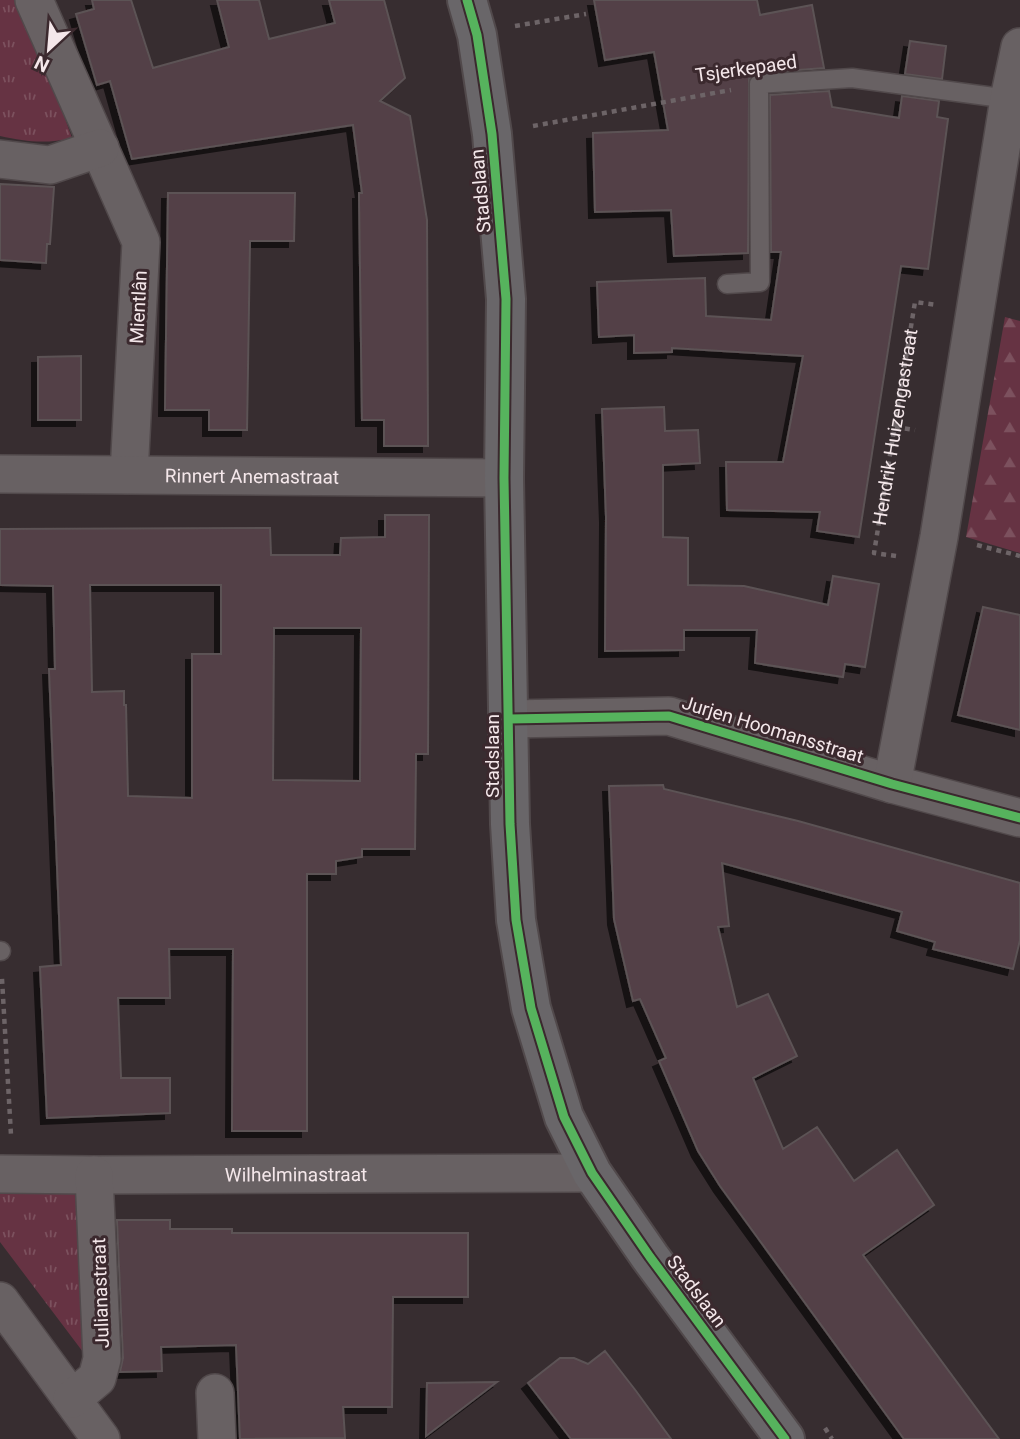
<svg xmlns="http://www.w3.org/2000/svg" width="1020" height="1439" font-family="Roboto,sans-serif">
  <style>
    .grass { fill: url(#grass-tufts) }
    .forest { fill: url(#forest-firs) }
    .building { fill: #523f46; stroke: #5c5355; stroke-width: 2; fill-rule: evenodd; filter: url(#shadow) }
    .lines { fill: none; stroke-linecap: round; stroke-linejoin: round }
    .lane-casing { stroke: #51494b; stroke-width: 21 }
    .street-casing { stroke: #51494b; stroke-width: 40 }
    .secondary-casing { stroke: #51494b; stroke-width: 42 }
    .path { stroke: #6d6467; stroke-width: 4.5; stroke-dasharray: 5 5; stroke-linecap: butt }
    .lane { stroke: #686163; stroke-width: 18 }
    .street { stroke: #686163; stroke-width: 37 }
    .secondary { stroke: #696669; stroke-width: 38 }
    .cycleway-casing { stroke: #3b292e; stroke-width: 13 }
    .cycleway { stroke: #56b35d; stroke-width: 9 }
    .labels { text-anchor: middle; stroke-width: 6; stroke-linejoin: round; paint-order: stroke }
    .street-label { font-size: 19px; fill: #f4e7ea; stroke: #3b292e }
  </style>
  <defs>
    <pattern id="grass-tufts" width="24" height="20" patternUnits="userSpaceOnUse" patternTransform="scale(1.75)"><rect width="24" height="20" fill="#663343"/><path d="M3 7l-1-3M5 7V3M7 7l1-3M15 17l-1-3M17 17v-4M19 17l1-3" fill="none" stroke="#7c515e"/></pattern>
    <pattern id="forest-firs" width="22" height="20" patternUnits="userSpaceOnUse" patternTransform="scale(1.75)"><rect width="22" height="20" fill="#663343"/><path d="M5 1l3.5 6h-7zM16 11l3.5 6h-7z" fill="#7c515e"/></pattern>
    <filter id="shadow"><feDropShadow dx="-6" dy="6" stdDeviation="0" flood-color="#0009"/></filter>
  </defs>
  <rect width="100%" height="100%" fill="#372d30"/>
  <path class="grass" d="M0 0H23L72 138C46 144 27 142 0 136Z
    M0 1192 91 1193 93 1341 83 1352 0 1242Z"/>
  <path class="forest" d="M1005 317 1020 321V553L966 537Z"/>
  <path class="building" d="M92 0H131L153 68 229 47 217 0H259L269 39 335 23 329 0H384L405 78 380 101 410 116 427 220 428 446H384V420H362L359 193H362L353 125 132 159 110 81 97 85 76 14 94 9Z
    M594 0H757L760 15 812 5 824 68 758 73 749 79 748 253 674 256 671 210 595 212 593 133 668 130 654 52 605 60Z
    M910 41 946 46 942 79 905 74Z
    M829 91 832 107 899 118 902 96 939 101 937 117 948 119 928 269 901 266 859 537 817 531 820 512 727 510 726 462H783L803 356 672 348V352L634 353V335L599 337 597 282 705 278 706 316 771 320 781 252H771L770 95Z
    M0 184 54 187 50 244H47L46 263 0 260Z
    M168 193H295L294 241H250L247 430H209V410H165Z
    M81 356V420H38V357Z
    M664 407 665 431 698 430 700 463 663 465V537L688 538V585L744 586 828 605 833 576 879 584 865 667 845 664 843 677 755 663 757 630H684V650L605 651 606 517 602 409Z
    M385 515H429L428 754H416L415 849H362V857L336 861V874H307V1131H232L233 949H169L170 998H118L121 1078H170V1113L47 1118 40 967 61 965 49 669H55L53 586 0 585V529L270 528 271 555H340L341 538 385 537ZM90 585H221V654H192V798L128 796 126 705H124V691L92 692ZM274 628H361L360 781 273 780Z
    M983 607 1020 615V730L958 715Z
    M663 785 664 789 798 821 1020 883V940L1013 969 933 949 935 942 897 931 902 912 722 863 729 926 718 927 737 1007 768 994 797 1056 753 1078 783 1149 817 1127 854 1181 897 1150 934 1205 863 1255 999 1439H904L720 1186 698 1151 659 1061 666 1058 640 999 633 1001 614 919 609 786Z
    M117 1220H170V1229H232V1233H468V1297H393L392 1407H343L345 1438 240 1439 236 1345 161 1347 162 1371 120 1372 123 1358Z
    M605 1351 636 1391 671 1439H571L528 1383 560 1358H574L588 1364Z
    M497 1382 426 1436 427 1383Z"/>
  <g class="lines">
    <defs>
      <path id="lane" d="M727 284 760 282 759 84 852 78 1009 99
        M0 951H1"/>
      <g id="street">
        <path d="M34 0 141 242 129 474"/>
        <path d="M0 159 50 165 100 148"/>
        <path id="s2" d="M0 474 504 478"/>
        <path d="M510 719 669 716 892 784 1020 818"/>
        <path d="M892 784 939 537 1009 99 1020 47"/>
        <path id="s3" d="M0 1174 94 1175 592 1173"/>
        <path d="M0 1301 101 1439"/>
        <path d="M215 1393 217 1439"/>
        <path d="M72 1399 97 1378 102 1359 94 1175"/>
      </g>
      <path id="secondary" d="M467 0 477 35 492 134 506 299 504 478 510 824 516 920 531 1008 564 1117 592 1173 650 1257 785 1439"/>
    </defs>
    <use href="#lane" class="lane-casing"/>
    <use href="#street" class="street-casing"/>
    <use href="#secondary" class="secondary-casing"/>
    <g class="path">
      <path d="M515 26 586 14"/>
      <path d="M533 126 731 90"/>
      <path d="M895 427 915 430"/>
      <path d="M977 545 1020 556"/>
      <path id="s1" d="M896 556 874 553 915 302 937 305"/>
      <path d="M2 979 11 1135"/>
      <path d="M825 1428 832 1439"/>
    </g>
    <use href="#lane" class="lane"/>
    <use href="#street" class="street"/>
    <use href="#secondary" class="secondary"/>
    <defs>
      <path id="cycleway" d="M467 0 477 35 492 134 506 299 504 478 510 824 516 920 531 1008 564 1117 592 1173 650 1257 785 1439
        M510 719 669 716 892 784 1020 818"/>
    </defs>
    <use href="#cycleway" class="cycleway-casing"/>
    <use href="#cycleway" class="cycleway"/>
  </g>
  <g class="labels">
    <g class="street-label">
      <text transform="translate(746 68) rotate(-8)" y="7">Tsjerkepaed</text>
      <text transform="translate(480 191) rotate(-95)" y="7">Stadslaan</text>
      <text transform="translate(138 307) rotate(-87)" y="7">Mientlân</text>
      <text dy="7" stroke="none"><textPath href="#s1" startOffset="150">Hendrik Huizengastraat</textPath></text>
      <text dy="7" stroke="none"><textPath href="#s2" startOffset="252">Rinnert Anemastraat</textPath></text>
      <text transform="translate(773 729) rotate(17)" y="7">Jurjen Hoomansstraat</text>
      <text transform="translate(492 756) rotate(-90)" y="7">Stadslaan</text>
      <text dy="7" stroke="none"><textPath href="#s3" startOffset="296">Wilhelminastraat</textPath></text>
      <text transform="translate(697 1291) rotate(53)" y="7">Stadslaan</text>
      <text transform="translate(100 1293) rotate(-92)" y="7">Julianastraat</text>
    </g>
  </g>
  <g transform="translate(49 49) rotate(206)" stroke="#3b292e" stroke-width="5" paint-order="stroke">
  <path d="M0-5L12 26L0 18L-12 26Z" fill="#f4e7ea"/>
  <text y="-10" font-size="19" font-weight="bold" text-anchor="middle" fill="#f4e7ea">N</text>
  </g>
</svg>
